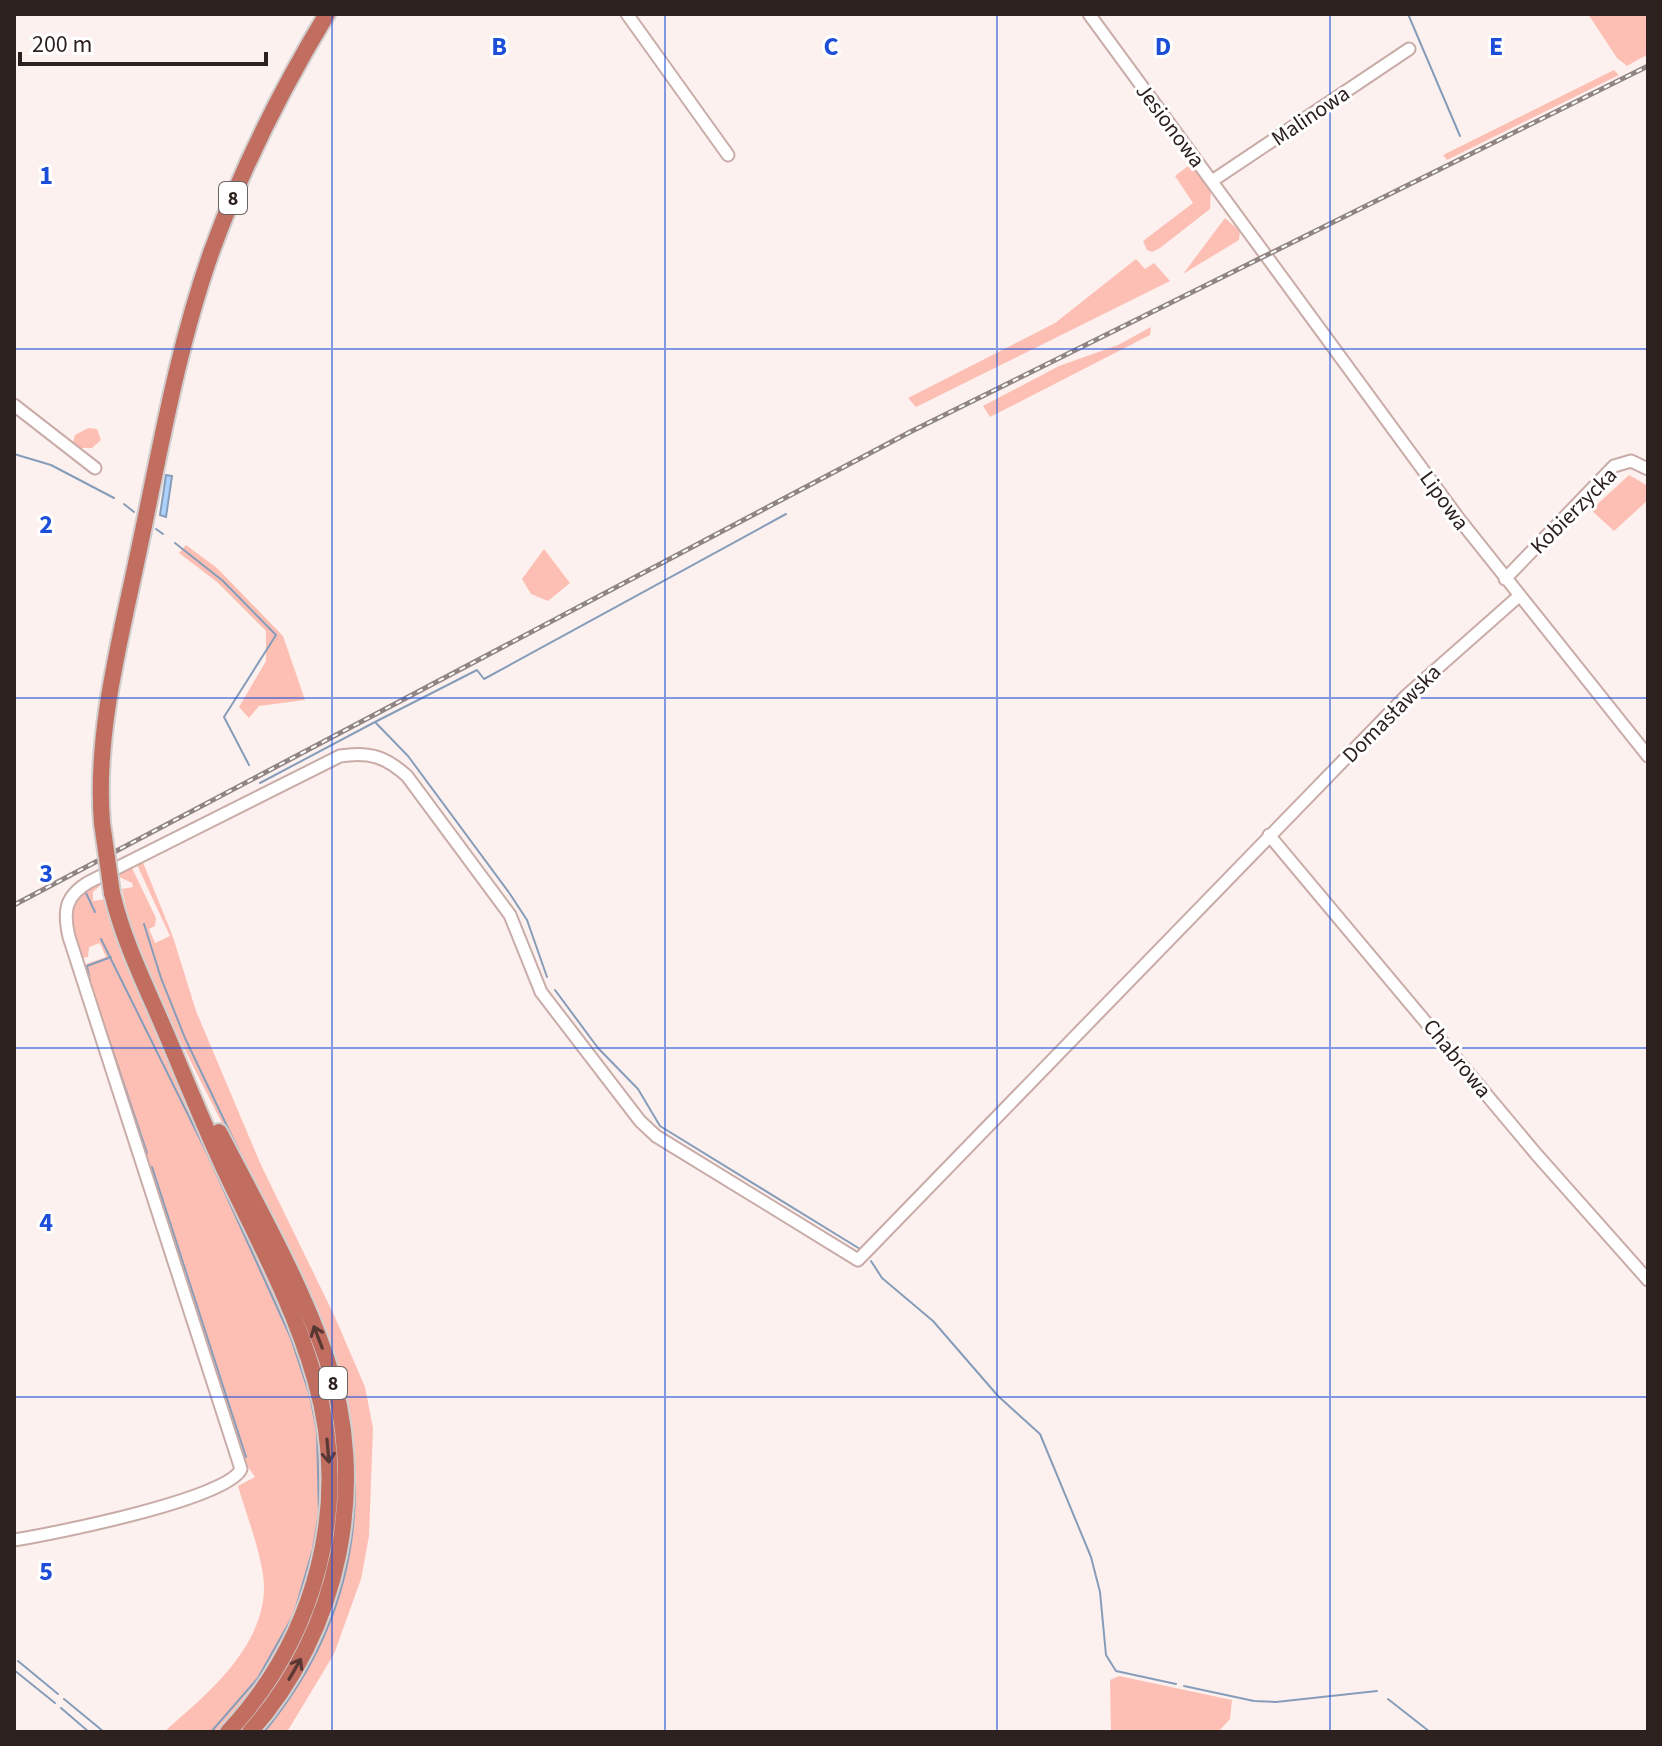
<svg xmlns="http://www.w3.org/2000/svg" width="1662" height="1746" font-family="'Source Sans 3',sans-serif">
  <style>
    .green { fill: #fdbfb4 }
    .water { fill: #add2fd; stroke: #869dba; stroke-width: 2 }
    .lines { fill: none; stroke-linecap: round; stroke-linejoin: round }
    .stream { stroke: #869dba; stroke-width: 2 }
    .minor-casing { stroke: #c9aca7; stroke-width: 15 }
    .highway-casing { stroke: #d1cece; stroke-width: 20 }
    .minor { stroke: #fff; stroke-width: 11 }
    .highway { stroke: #c16e61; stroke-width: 16 }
    .rail-casing { stroke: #918583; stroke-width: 5 }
    .rail { stroke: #fff; stroke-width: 2; stroke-dasharray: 6; stroke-linecap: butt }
    .highway-bridge-casing { stroke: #d1cece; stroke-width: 20; stroke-linecap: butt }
    .highway-bridge { stroke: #c16e61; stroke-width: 16 }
    .oneway { stroke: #593833 }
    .grid { fill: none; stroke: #1d4ed8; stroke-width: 2; stroke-opacity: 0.55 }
    .labels { text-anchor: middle; stroke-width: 6; stroke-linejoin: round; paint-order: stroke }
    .shield { fill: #fff; stroke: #6b6462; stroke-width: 2 }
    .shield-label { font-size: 20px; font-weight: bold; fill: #2c211f }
    .street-label { font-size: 22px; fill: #2c211f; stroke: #fff }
    .grid-label { font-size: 26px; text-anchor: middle; font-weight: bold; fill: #1d4ed8; stroke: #fff; stroke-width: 6; stroke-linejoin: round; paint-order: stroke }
  </style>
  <rect width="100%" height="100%" fill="#fdf1ef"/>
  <path class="green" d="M1588 14H1648V54L1627 66 1617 58Z
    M1614 70 1619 75 1447 160 1443 155Z
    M1192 163 1211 190 1210 209 1160 248 1152 252 1147 250 1143 241 1193 203 1175 176Z
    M1225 218 1240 231 1239 240 1183 274Z
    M1136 259 1145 269 1154 263 1170 281 916 407 908 398 1055 323Z
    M1151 327 1150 335 990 417 983 406 1059 366 1118 345Z
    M88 428 97 429 101 440 92 448H79L73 442 75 435Z
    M1629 475 1648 486V500L1614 531 1591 510Z
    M186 545 217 568 283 636 305 700 259 706 249 718 239 707 266 661V631L217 582 179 553Z
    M544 549 570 583 548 601 531 594 522 579Z
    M142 860 173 937 196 1011 261 1165 334 1315 365 1387 373 1428 369 1536 361 1579 334 1654 287 1732H258L312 1651 351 1454 273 1224 149 979 131 929 122 889 133 887 132 883 117 876V870L131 866 156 918 155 926 149 929 155 943 170 936 138 867 137 863Z
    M102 879 103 883 93 892V901L106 899C123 964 153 1023 181 1084 207 1139 230 1195 255 1251 309 1375 349 1463 300 1600 282 1650 254 1695 216 1732H164C206 1695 263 1649 264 1588 264 1559 246 1514 238 1486L255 1477 246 1464 83 969 86 964 106 957 100 943 89 947 88 957 81 958C66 915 65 906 102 879Z
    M1119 1676 1232 1700 1230 1719 1218 1732H1111L1110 1680Z"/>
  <path class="water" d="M166 475 172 476 166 517 160 515Z"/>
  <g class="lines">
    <path class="stream" d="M1408 14 1460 136
      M14 454 51 465 114 498
      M124 504 134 512
      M156 529 163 534
      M175 543 223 581 276 635 224 717 249 765
      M375 722 477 670 484 679 786 514
      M260 783 375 722 408 756 510 894 527 920 547 977
      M86 893 95 912
      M144 924 161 978 185 1038 246 1166
      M101 939 207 1153 291 1338 310 1396 317 1431 319 1513 313 1549 294 1614 258 1678 211 1732
      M90 982 87 966 111 957
      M555 990 598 1048 638 1089 660 1126 860 1249
      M94 995 147 1153
      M152 1167 246 1457
      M871 1261 882 1278 933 1321 998 1396 1040 1434 1091 1557 1100 1592 1106 1655 1116 1671 1176 1684
      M301 1275 306 1287
      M18 1661 58 1694
      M14 1670 55 1703
      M1184 1686 1254 1701 1276 1702 1377 1691
      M64 1699 104 1732
      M1388 1699 1430 1732
      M61 1708 89 1732
      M264 1732C370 1604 379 1452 314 1304"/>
    <defs>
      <path id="minor" d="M627 14 728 155
        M1089 14 1459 519 1648 756
        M1212 181 1409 49
        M14 405 95 468
        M1505 579 1614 466 1631 461 1648 469
        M1269 835 1537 1155 1648 1280
        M14 1540C52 1534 228 1499 241 1469L69 937C63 911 65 896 89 882L340 756C369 751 386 757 407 776L510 915 541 992 640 1121 656 1136 858 1260 1407 695 1519 596"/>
      <path id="highway" d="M102 823C95 735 119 645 137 559 159 457 176 352 211 253 241 170 281 90 327 14
        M112 893C125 947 150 994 171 1045 190 1090 208 1135 229 1179 260 1244 295 1309 315 1379 352 1505 316 1637 228 1732
        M219 1132C257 1206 299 1279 326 1357 370 1485 340 1631 250 1732"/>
    </defs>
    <use href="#minor" class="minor-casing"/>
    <use href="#highway" class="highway-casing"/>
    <use href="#minor" class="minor"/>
    <use href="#highway" class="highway"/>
    <defs>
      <path id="rail" d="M14 905 910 432 1648 66"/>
    </defs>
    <use href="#rail" class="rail-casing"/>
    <use href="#rail" class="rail"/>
    <defs>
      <path id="highway-bridge" d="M102 823 112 893"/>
    </defs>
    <use href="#highway-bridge" class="highway-bridge-casing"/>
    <use href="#highway-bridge" class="highway-bridge"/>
  </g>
  <defs><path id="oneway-shaft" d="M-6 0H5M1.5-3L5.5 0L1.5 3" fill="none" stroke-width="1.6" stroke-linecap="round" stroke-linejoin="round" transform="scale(2)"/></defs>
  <g class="oneway">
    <use href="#oneway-shaft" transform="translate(318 1337) rotate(-111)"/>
    <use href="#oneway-shaft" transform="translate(328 1451) rotate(85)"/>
    <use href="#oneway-shaft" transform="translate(295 1669) rotate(-60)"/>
  </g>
  <path class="grid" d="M332 14V1732M665 14V1732M997 14V1732M1330 14V1732M14 349H1648M14 698H1648M14 1048H1648M14 1397H1648"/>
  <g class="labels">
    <g class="shield">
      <rect x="219" y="182" width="28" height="32" rx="6"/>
      <rect x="319" y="1367" width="28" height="32" rx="6"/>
    </g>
    <g class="shield-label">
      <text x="233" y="205">8</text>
      <text x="333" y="1390">8</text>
    </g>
    <g class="street-label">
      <text transform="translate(1310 115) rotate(-34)" y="8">Malinowa</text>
      <text transform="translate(1171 125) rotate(53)" y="8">Jesionowa</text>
      <text transform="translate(1445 500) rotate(54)" y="8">Lipowa</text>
      <text transform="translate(1573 510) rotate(-45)" y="8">Kobierzycka</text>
      <text transform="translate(1391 713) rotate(-45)" y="8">Domasławska</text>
      <text transform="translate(1458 1058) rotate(51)" y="8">Chabrowa</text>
    </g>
  </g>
  <g class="grid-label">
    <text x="499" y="55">B</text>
    <text x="831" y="55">C</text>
    <text x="1163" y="55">D</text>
    <text x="1496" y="55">E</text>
    <text x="46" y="184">1</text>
    <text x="46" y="533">2</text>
    <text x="46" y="882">3</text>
    <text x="46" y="1231">4</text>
    <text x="46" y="1580">5</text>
  </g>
  <rect width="1662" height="1746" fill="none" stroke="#2c211f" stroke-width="32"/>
  <path d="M20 52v12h246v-12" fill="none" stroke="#2c211f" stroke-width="4"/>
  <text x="32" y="52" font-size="24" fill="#2c211f" stroke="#ffffff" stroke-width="6" paint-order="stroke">200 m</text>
</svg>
